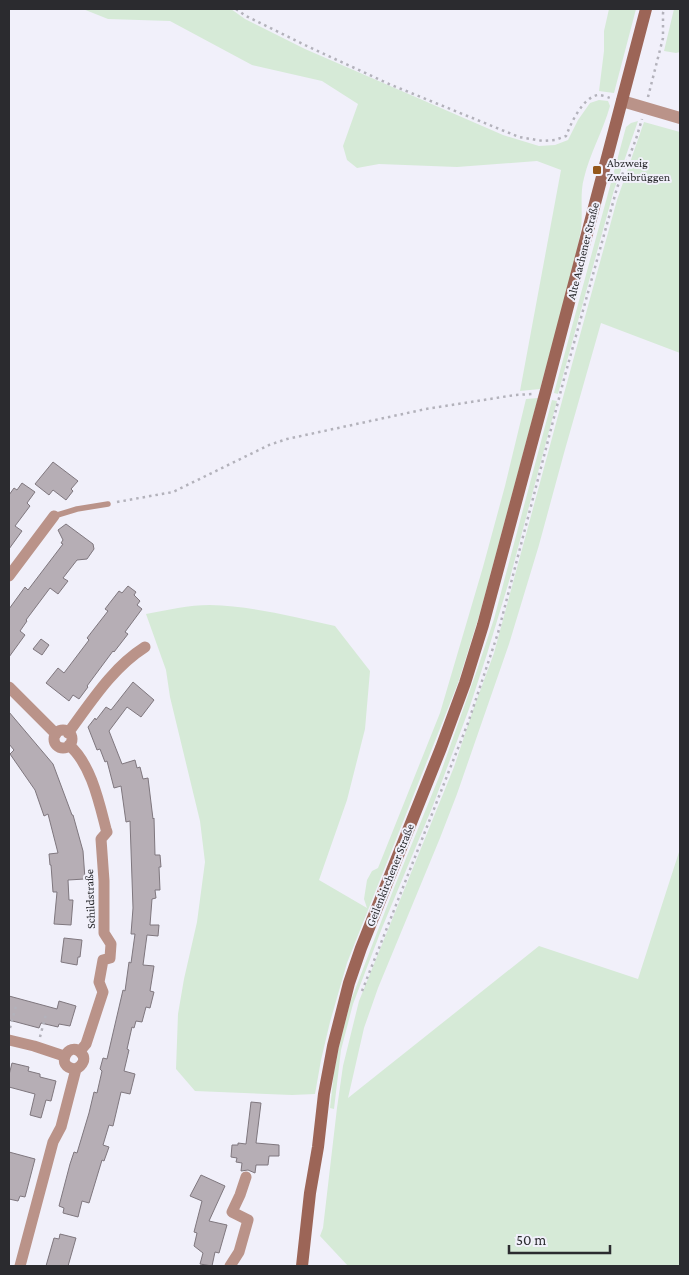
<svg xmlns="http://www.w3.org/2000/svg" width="689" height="1275" font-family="'Crimson Pro',serif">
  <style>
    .green { fill: #d6ead7 }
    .building { fill: #b6aeb5; stroke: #7f777e }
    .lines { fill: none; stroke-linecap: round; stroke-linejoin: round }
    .path { stroke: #b3b2bb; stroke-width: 2.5; stroke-dasharray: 2.5 4; stroke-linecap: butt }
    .service { stroke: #ba9389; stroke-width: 5.5 }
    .minor { stroke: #ba9389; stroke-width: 11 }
    .tertiary { stroke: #ba9389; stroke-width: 12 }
    .secondary { stroke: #9c6557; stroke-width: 12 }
    .poi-dot { fill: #94571b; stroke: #f1f0fa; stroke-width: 2 }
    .labels { text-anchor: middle; stroke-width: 4; stroke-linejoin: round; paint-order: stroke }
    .poi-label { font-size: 12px; fill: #2b2b2f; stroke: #f1f0fa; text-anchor: start }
    .street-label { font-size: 12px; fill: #2b2b2f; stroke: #f1f0fa }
  </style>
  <rect width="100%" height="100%" fill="#f1f0fa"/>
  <path class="green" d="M83 9H231L245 19 305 49 503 135 539 146 555 145 568 140 578 120 590 103 599 100 608 101 610 106C603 131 590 153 584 178 579 196 584 216 580 235 570 287 554 338 540 389L520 391 561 170 537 161 457 167 379 164 357 168 347 160 343 146 358 104 322 81 252 65 170 21 108 19Z
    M609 9H636L614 93 599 91 604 51V31Z
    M674 9H680V52L676 53 664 51Z
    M638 121 614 190 558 394 554 393 626 127 631 123Z
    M644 122 680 132V353L601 323 564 453 539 545 509 644 457 794 440 838 378 988 364 1028 348 1098 539 946 638 979 680 849V1266H348L320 1236 323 1228 337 1108 343 1066 359 1001 454 767 472 713 494 653 562 401 617 200Z
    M538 398 480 613 458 683 347 963 330 1022 321 1060 315 1094 292 1095 195 1091 176 1069 178 1014 184 979 197 922 205 862 200 821 170 697 166 670 146 614C167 610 189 605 210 605 253 606 294 617 335 626L370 671 365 729 347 800 319 880 367 908 364 899 367 880 372 871 378 868 440 713 483 567 505 486 526 399Z
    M552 400 557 401 510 578 487 654 469 709 432 808 382 928 353 1004 341 1050 334 1109 330 1108 334 1072 339 1047 350 1003 394 888 441 772 477 670 494 619Z"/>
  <path class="building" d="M53 462 78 481 71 489 73 491 66 500 53 490 49 495 35 484Z
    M22 483 35 492 27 503 30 506 15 526 22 531 9 549V495L14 488 17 490Z
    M66 524 93 544 94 549 87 559 77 560 63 578 68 581 58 594 50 588 26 620 27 621 20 631 25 635 9 657V609L25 587 28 590 63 544 61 543 63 540 58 530Z
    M128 586 136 592 134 595 140 601 137 605 142 609 125 632 128 634 114 652 113 651 87 686 88 687 79 699 73 695 69 701 46 683 58 668 64 673 89 640 87 638 108 611 105 609 119 591 122 593Z
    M41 639 49 645 42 655 33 649Z
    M133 682 154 700 141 717 127 707 109 731 122 764 135 760 137 768 140 767 143 779 148 778 153 819 154 818 155 855H160L161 867H159L160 890H155L156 898 152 899 150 925H159L158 936 147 935 143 965 154 966 150 991 154 992 150 1008 146 1007 142 1022 136 1021 134 1028 132 1027 127 1049 129 1050 124 1071 135 1074 130 1094 121 1092 113 1126 109 1125 103 1145 109 1147 104 1161 102 1160 89 1203 82 1201 78 1217 63 1213 64 1208 59 1206 70 1164 74 1152 77 1153 89 1113 94 1092 97 1093 102 1071 100 1069 103 1058 107 1059 123 990 125 991 129 962 131 963 135 934H131L133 908 130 821 126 822 121 786 114 788 107 761 105 762 100 749 97 750 88 727 95 718 96 720 106 707 111 710Z
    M9 712 53 764 72 815H73L83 851 85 879 68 880 69 900H73L71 925 54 924 57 892H53L51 865H50L49 854 58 853 48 814 44 816 35 790 10 754 14 750 9 744Z
    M64 938 82 940 80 957H78L77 965 61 962Z
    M9 996 57 1009 59 1001 76 1006 70 1026 59 1024 58 1027 41 1023 39 1028 9 1020Z
    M12 1063 29 1067 28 1071 40 1074V1077L56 1081 51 1101 46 1100 41 1118 30 1115 35 1094 9 1087V1075Z
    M251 1102 261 1103 256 1143 279 1145V1156H269L268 1165H256L255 1173 248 1170 241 1171 242 1163 236 1162 237 1158 231 1157 232 1145H238V1143L246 1144Z
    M9 1152 35 1159 25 1197 20 1196 18 1201 9 1199Z
    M201 1175 225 1186 209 1221 227 1225 219 1253 215 1252 212 1266 200 1264 203 1253 194 1246 197 1233 194 1232 202 1201 190 1196Z
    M60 1234 76 1238 68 1266H46L54 1238 59 1239Z"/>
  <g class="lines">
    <path class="path" d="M236 9 246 16 307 46 389 84 519 137 543 141 555 140 566 136C571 123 583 97 598 95 602 95 607 97 610 98
      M648 97 663 38V13L664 9
      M117 502 173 492 269 445 287 439 426 409 515 395 532 394
      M362 991 468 723 498 633 564 379 617 188 636 139 642 119
      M10 1028 16 1006
      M40 1037 46 1014"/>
    <path class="service" d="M54 516 77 509 108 504"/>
    <path class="minor" d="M9 576 54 516
      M9 687 56 734
      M54 739a9 9 0 1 1 18 0a9 9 0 1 1-18 0Z
      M68 733C91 702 112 668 145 647
      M69 745C91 764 99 802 106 829L107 832 101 839 104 881V933L111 944 110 958 103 960 99 982 103 992 86 1044 80 1051
      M9 1040 34 1046 64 1056
      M20 1266 53 1142 61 1127 76 1069C82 1066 87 1059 81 1053 69 1039 53 1068 76 1069
      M230 1266 239 1252 248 1220 232 1212 240 1195 246 1177"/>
    <path class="tertiary" d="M622 101 680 118"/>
    <path class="secondary" d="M302 1266 310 1193 318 1147 324 1094 333 1046 349 983 361 948 441 748 465 683 483 625 545 394 646 9"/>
  </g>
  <rect class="poi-dot" x="592" y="165" width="10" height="10" rx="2.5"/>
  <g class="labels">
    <g class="poi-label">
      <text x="607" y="167">Abzweig<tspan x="607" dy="14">Zweibrüggen</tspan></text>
    </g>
    <g class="street-label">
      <text transform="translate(583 251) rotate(-76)" y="4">Alte Aachener Straße</text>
      <text transform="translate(390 875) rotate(-68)" y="4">Geilenkirchener Straße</text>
      <text transform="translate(90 899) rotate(-92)" y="4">Schildstraße</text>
    </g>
  </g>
  <rect width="689" height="1275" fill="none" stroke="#2b2b2f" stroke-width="20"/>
  <path d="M509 1245v8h101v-8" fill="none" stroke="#2b2b2f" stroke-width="2.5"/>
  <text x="516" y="1245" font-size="15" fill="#2b2b2f" stroke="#f1f0fa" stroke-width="4" paint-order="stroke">50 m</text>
</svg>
